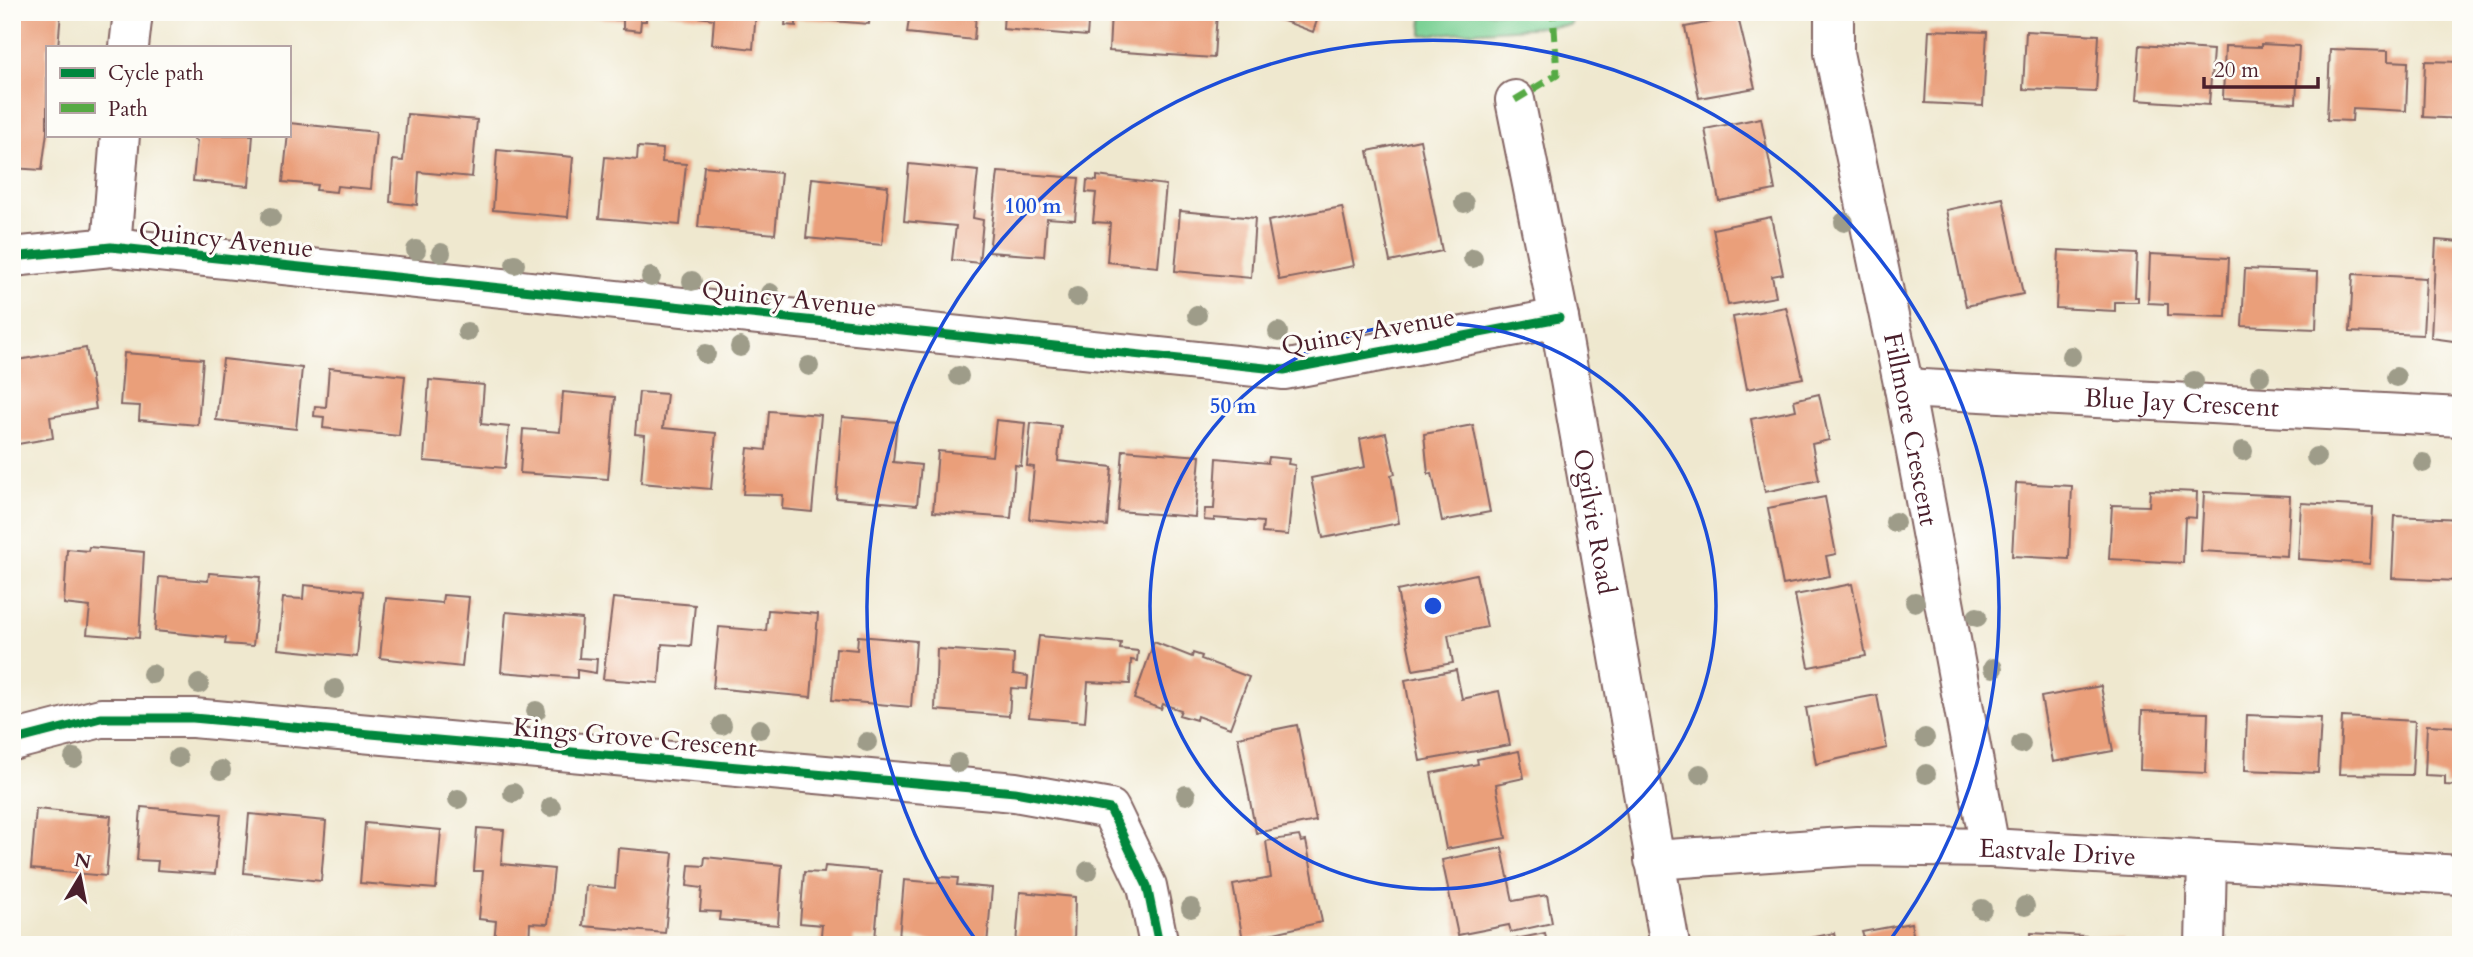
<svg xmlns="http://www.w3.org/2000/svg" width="2473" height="957" font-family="Cardo,serif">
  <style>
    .green { fill: #7bd195; stroke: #627860; stroke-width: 2 }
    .building { fill: #ea9f7a }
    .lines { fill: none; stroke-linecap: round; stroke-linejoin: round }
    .minor-casing { stroke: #846564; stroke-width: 42 }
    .tertiary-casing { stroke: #846564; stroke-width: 42 }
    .minor { stroke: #fff; stroke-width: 38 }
    .tertiary { stroke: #fff; stroke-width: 38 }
    .quiet { stroke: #57aa44; stroke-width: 7; stroke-dasharray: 14 7; stroke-linecap: butt }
    .cycleway-casing { stroke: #fdfcf7; stroke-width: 13 }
    .cycleway { stroke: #00873e; stroke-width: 9 }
    .tree { fill: #9e9c89 }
    .ring { fill: none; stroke: #1d4ed8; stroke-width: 3.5 }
    .labels { text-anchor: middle; stroke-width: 6; stroke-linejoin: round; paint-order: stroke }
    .street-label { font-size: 26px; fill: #4a1f2b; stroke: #fdfcf7 }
    .centre { fill: #1d4ed8; stroke: #fdfcf7; stroke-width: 3.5 }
    .ring-label { font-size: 21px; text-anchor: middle; font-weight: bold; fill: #1d4ed8; stroke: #fdfcf7; stroke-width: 6; stroke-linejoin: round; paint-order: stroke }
  </style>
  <rect width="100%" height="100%" fill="#fdfcf7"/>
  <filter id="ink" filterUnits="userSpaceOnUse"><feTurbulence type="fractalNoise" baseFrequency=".0143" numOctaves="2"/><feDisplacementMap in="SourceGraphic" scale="14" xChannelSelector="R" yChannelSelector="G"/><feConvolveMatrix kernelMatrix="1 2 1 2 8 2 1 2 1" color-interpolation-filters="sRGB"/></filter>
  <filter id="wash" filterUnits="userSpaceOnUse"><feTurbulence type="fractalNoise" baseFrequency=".00686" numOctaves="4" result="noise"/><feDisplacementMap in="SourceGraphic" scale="28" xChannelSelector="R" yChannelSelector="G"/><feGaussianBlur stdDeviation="1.57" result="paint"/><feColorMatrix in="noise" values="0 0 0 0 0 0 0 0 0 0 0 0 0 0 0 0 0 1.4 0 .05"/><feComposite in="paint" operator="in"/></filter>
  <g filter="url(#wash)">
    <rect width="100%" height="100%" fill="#efe8cf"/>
    <path class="green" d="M1422 12H1572L1571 25 1422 35Z"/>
    <g id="blocks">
      <path class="building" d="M12 12H61L58 47H47V132L42 170 12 168Z
        M588 12H646V21H641L640 31 623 29V20L588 17Z
        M659 12H756L753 49 712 44 714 19Z
        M781 12H870L869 24 796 18V26L785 25 786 17 781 16Z
        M910 12H980L976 15 974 40 907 33Z
        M1004 12H1089L1087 36 1003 29Z
        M1111 12H1217L1214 58 1109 51Z
        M1260 12H1320L1313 32Z
        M1738 17 1755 88 1699 98 1685 27Z
        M1929 30 1987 32 1983 106 1925 103Z
        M2026 31 2099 35 2096 92 2023 89Z
        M2261 44 2299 46 2296 103 2223 99 2225 46 2261 47Z
        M2140 45 2213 50 2209 105 2136 100Z
        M2330 49 2388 51V61L2408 62 2406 111 2353 108 2352 121 2327 120Z
        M2425 61 2461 62V119L2423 117Z
        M407 114 477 120 472 177 419 172 417 205 390 202 393 160 403 161Z
        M1761 118 1775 190 1719 201 1705 129Z
        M289 123 376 132 371 189 337 186 336 192 316 190 317 185 283 182Z
        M194 135H253L249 186 193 181 197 141 194 140Z
        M1420 140 1442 251 1390 262 1368 151Z
        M638 147 663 149 662 162 686 164 680 225 599 218 605 157 637 160Z
        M497 150 573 157 568 217 493 210Z
        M909 164 978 171 973 218 983 220 979 263 952 260 956 226 904 221Z
        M704 166 781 173 775 234 698 227Z
        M998 172 1079 178 1075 220 1047 218 1044 256 989 252Z
        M1097 176 1166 185 1158 267 1107 262 1110 223 1093 222 1096 193 1086 192 1087 180 1097 181Z
        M812 178 888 186 882 245 806 238Z
        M2003 198 2023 294 1966 306 1946 210Z
        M1342 207 1354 266 1279 280 1268 221Z
        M1180 211 1255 218 1251 278 1175 271Z
        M1771 217 1783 274 1772 276 1776 297 1728 305 1713 229Z
        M2436 240 2461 242V342L2431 338Z
        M2059 250 2137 254 2135 297H2138V302H2115V311L2056 308Z
        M2150 254 2229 258 2226 317 2168 315V304L2148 303Z
        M2245 269 2318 272 2316 329 2242 326Z
        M2353 274 2426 278 2423 335 2350 332Z
        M1786 307 1803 378 1747 389 1733 317Z
        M86 348 96 409 50 417 53 438 12 445V361Z
        M124 353 203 359 198 425 139 420 140 406 120 405Z
        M223 359 302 368 296 429 216 420Z
        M329 368 405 376 399 436 323 428 324 417 314 416 315 406 326 407Z
        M429 380 484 385 481 424 509 427 505 468 424 461Z
        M563 392 615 397 608 479 520 473 523 429 560 432Z
        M639 392 667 394 663 428 716 433 711 489 641 483 645 435 635 434Z
        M1819 394 1829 440 1812 444 1819 480 1765 492 1751 419 1796 410 1794 400Z
        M769 411 821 415 812 512 782 509 783 495 743 494 748 448 766 450Z
        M842 417 897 422 893 462 921 465 917 505 836 498Z
        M996 420 1025 423 1021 466 1015 465 1011 518 933 512 938 451 992 456Z
        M1031 423 1061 426 1058 461 1112 467 1107 526 1029 519 1034 467 1027 466Z
        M1473 425 1490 512 1442 521 1432 473 1428 474 1424 434Z
        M1386 433 1395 474 1391 475 1399 523 1323 538 1311 478 1365 467 1360 439Z
        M1123 450 1200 456 1195 517 1118 511Z
        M1269 457 1289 459 1288 464 1295 465 1288 535 1262 533 1263 522 1214 518V521L1204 520 1205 509H1214L1217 458 1268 463Z
        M2016 483 2072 486 2069 559 2012 556Z
        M2150 490 2197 492 2196 518 2185 517 2183 563 2109 559 2112 505 2149 506Z
        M2204 492 2290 496 2287 556 2201 551Z
        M1825 497 1836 554 1826 556 1830 576 1783 585 1768 508Z
        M2301 503 2373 507 2370 564 2298 559Z
        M2395 516 2461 519 2458 581 2392 578Z
        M89 547 144 552 139 638 87 634 90 607 64 604 67 549 88 551Z
        M209 573 260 577 253 646 225 644 226 638 155 631 159 577 208 581Z
        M1476 574 1487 627 1448 635 1453 663 1413 670 1397 591Z
        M1852 584 1866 656 1809 667 1795 595Z
        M304 585 363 591 357 657 278 649 283 598 303 599Z
        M443 595 469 597 462 667 380 658 386 598 442 603Z
        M613 598 695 605 691 646 662 644 659 683 603 679Z
        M768 610 818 614 811 697 713 688 719 627 766 631Z
        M506 612 582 619 579 658 597 659 596 673 577 670V678L501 672Z
        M858 636 916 641 911 707 832 700 836 648 857 650Z
        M1039 636 1121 643 1120 649 1138 651 1137 661 1131 660 1130 684 1088 682 1085 722 1029 717Z
        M1154 642 1192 657 1193 653 1202 656 1201 659 1249 677 1230 728 1197 716 1196 720 1179 715 1181 710 1163 704 1161 709 1134 699Z
        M937 649 1014 654 1013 674 1028 676 1027 689 1011 688 1009 716 935 710Z
        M1456 670 1462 699 1499 691 1510 745 1420 761 1405 680Z
        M2101 686 2113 751 2053 762 2041 697Z
        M1877 695 1887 748 1816 764 1806 708Z
        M2142 711 2208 713 2206 773 2140 770Z
        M2247 715 2321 718 2318 773 2245 770Z
        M2342 717 2415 721 2412 775 2339 774Z
        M1297 725 1316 821 1256 833 1238 737Z
        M2427 725 2461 727V786L2445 785V776L2425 775Z
        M1519 751 1524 778 1496 784 1506 838 1446 849 1431 773 1478 764 1477 759Z
        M141 807 221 814 215 874 157 870 158 861 137 860Z
        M36 809 111 816 106 876 31 869Z
        M249 814 326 821 321 881 244 873Z
        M365 823 441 830 436 889 360 883Z
        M477 828 504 830 501 864 554 869 548 924 530 923 529 944 494 942 496 921 479 919 483 871H474Z
        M1299 836 1301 842 1306 841 1322 922 1243 940 1233 885 1271 878 1266 841Z
        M618 848 673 853 665 933 583 926 586 885 615 888Z
        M1502 848 1513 901 1547 895 1552 923 1511 932 1509 925 1458 935 1442 860Z
        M705 857 782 865 778 925 719 920 720 912 700 911 702 888 687 886 689 865 704 866Z
        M825 866 881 871 875 939 854 937 853 945H820L822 925 800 923 804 872 824 873Z
        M939 877 958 878 957 885 992 888 987 945 899 938 904 880 938 883Z
        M1020 892 1075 897 1074 945H1016Z
        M1911 923 1915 945H1798L1797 941 1834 933 1836 943 1864 938 1862 932Z
        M1545 933 1547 945H1501V942Z
        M2031 933 2123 938 2122 945H2030Z"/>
    </g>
  </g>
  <g filter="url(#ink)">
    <use href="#blocks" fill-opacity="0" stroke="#846564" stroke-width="2"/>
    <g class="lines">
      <defs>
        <g id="minor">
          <path id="s1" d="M1834 12V53L1904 388 1990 848"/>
          <path d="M129 47 133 12"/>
          <path d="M111 247 120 135"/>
          <path id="s2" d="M1904 388 2461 417"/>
          <path d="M12 741 101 718H193L1015 792 1110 809 1147 886 1159 945"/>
          <path d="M2205 945 2207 860"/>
        </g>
        <g id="tertiary">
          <path id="s3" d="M1515 100 1559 318 1670 945"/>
          <path d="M12 257 111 247 1284 370 1559 318"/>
          <path id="s4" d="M1654 860 1857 846 1990 848 2461 875"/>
        </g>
      </defs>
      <use href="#minor" class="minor-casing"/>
      <use href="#tertiary" class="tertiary-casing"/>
      <use href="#minor" class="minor"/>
      <use href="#tertiary" class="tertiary"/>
      <path class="quiet" d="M1515 100 1557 75 1553 12"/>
      <defs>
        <path id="cycleway" d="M12 257 111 247 1284 370 1559 318
          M12 741 101 718H193L1015 792 1110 809 1147 886 1159 945"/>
      </defs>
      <use href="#cycleway" class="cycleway-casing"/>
      <use href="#cycleway" class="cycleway"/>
    </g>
    <g class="tree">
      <circle cx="1464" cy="203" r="10"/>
      <circle cx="271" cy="217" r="10"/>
      <circle cx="1844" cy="222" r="10"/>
      <circle cx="416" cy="250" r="10"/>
      <circle cx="441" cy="253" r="10"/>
      <circle cx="1473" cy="258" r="10"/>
      <circle cx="515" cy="264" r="10"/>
      <circle cx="651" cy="277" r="10"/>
      <circle cx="692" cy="281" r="10"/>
      <circle cx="770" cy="293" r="10"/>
      <circle cx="1077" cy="297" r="10"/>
      <circle cx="1197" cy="315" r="10"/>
      <circle cx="467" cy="332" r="10"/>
      <circle cx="1278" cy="332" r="10"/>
      <circle cx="740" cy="347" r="10"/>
      <circle cx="706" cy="354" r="10"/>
      <circle cx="2071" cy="356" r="10"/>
      <circle cx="809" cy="366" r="10"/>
      <circle cx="959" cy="376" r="10"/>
      <circle cx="2260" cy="376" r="10"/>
      <circle cx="2396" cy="377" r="10"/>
      <circle cx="2194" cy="381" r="10"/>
      <circle cx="2243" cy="451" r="10"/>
      <circle cx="2316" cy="457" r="10"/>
      <circle cx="2423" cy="463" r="10"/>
      <circle cx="1895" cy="522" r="10"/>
      <circle cx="1915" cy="602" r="10"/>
      <circle cx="1977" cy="617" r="10"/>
      <circle cx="1993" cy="668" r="10"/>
      <circle cx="152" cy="674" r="10"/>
      <circle cx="199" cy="684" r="10"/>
      <circle cx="335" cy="689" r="10"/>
      <circle cx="536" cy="711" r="10"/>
      <circle cx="722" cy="725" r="10"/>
      <circle cx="760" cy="729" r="10"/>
      <circle cx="1925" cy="738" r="10"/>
      <circle cx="867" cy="742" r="10"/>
      <circle cx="2021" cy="744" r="10"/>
      <circle cx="74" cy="758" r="10"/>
      <circle cx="178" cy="758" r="10"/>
      <circle cx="958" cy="763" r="10"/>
      <circle cx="221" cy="770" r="10"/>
      <circle cx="1700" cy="774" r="10"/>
      <circle cx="1926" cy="774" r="10"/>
      <circle cx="513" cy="793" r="10"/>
      <circle cx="1186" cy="795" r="10"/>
      <circle cx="458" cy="799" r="10"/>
      <circle cx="551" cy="807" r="10"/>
      <circle cx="1088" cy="871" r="10"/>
      <circle cx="2025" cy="906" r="10"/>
      <circle cx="1191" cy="908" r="10"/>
      <circle cx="1982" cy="909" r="10"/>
    </g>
  </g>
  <g class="ring">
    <circle cx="1433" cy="606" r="283"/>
    <path d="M978 943A566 566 0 1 1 1888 943"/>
  </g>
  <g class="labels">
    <g class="street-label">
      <text transform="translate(226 239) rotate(6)" y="9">Quincy Avenue</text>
      <text transform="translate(789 298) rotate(6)" y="9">Quincy Avenue</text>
      <text transform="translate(1368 331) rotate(-10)" y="9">Quincy Avenue</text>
      <text dy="9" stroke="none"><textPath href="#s2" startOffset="278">Blue Jay Crescent</textPath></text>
      <text dy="9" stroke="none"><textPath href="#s1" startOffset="425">Fillmore Crescent</textPath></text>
      <text dy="9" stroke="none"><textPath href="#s3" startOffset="429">Ogilvie Road</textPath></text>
      <text transform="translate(635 737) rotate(5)" y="9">Kings Grove Crescent</text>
      <text dy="9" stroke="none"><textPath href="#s4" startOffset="404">Eastvale Drive</textPath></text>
    </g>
  </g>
  <circle cx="1433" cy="606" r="10" class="centre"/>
  <g class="ring-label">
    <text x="1033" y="213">100 m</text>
    <text x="1233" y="413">50 m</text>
  </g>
  <rect width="2473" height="957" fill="none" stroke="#fdfcf7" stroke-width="42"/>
  <rect x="46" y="46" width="245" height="91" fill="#fdfcf7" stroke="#b5a4a5" stroke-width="2"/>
  <rect x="60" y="68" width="35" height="10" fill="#00873e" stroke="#b5a4a5" stroke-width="2"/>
  <text x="108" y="80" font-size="21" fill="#4a1f2b">Cycle path</text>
  <rect x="60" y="103" width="35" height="10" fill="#57aa44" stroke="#b5a4a5" stroke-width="2"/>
  <text x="108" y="116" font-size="21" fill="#4a1f2b">Path</text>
  <g transform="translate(80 877) rotate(10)" stroke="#fdfcf7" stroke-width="5" paint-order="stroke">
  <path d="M0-5L12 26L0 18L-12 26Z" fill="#4a1f2b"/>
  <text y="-10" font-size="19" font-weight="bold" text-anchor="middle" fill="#4a1f2b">N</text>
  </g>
  <path d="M2204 77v10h114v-10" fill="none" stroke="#4a1f2b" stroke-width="3.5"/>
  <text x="2214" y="77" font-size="21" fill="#4a1f2b" stroke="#fdfcf7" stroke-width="5" paint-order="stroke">20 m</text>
</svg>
